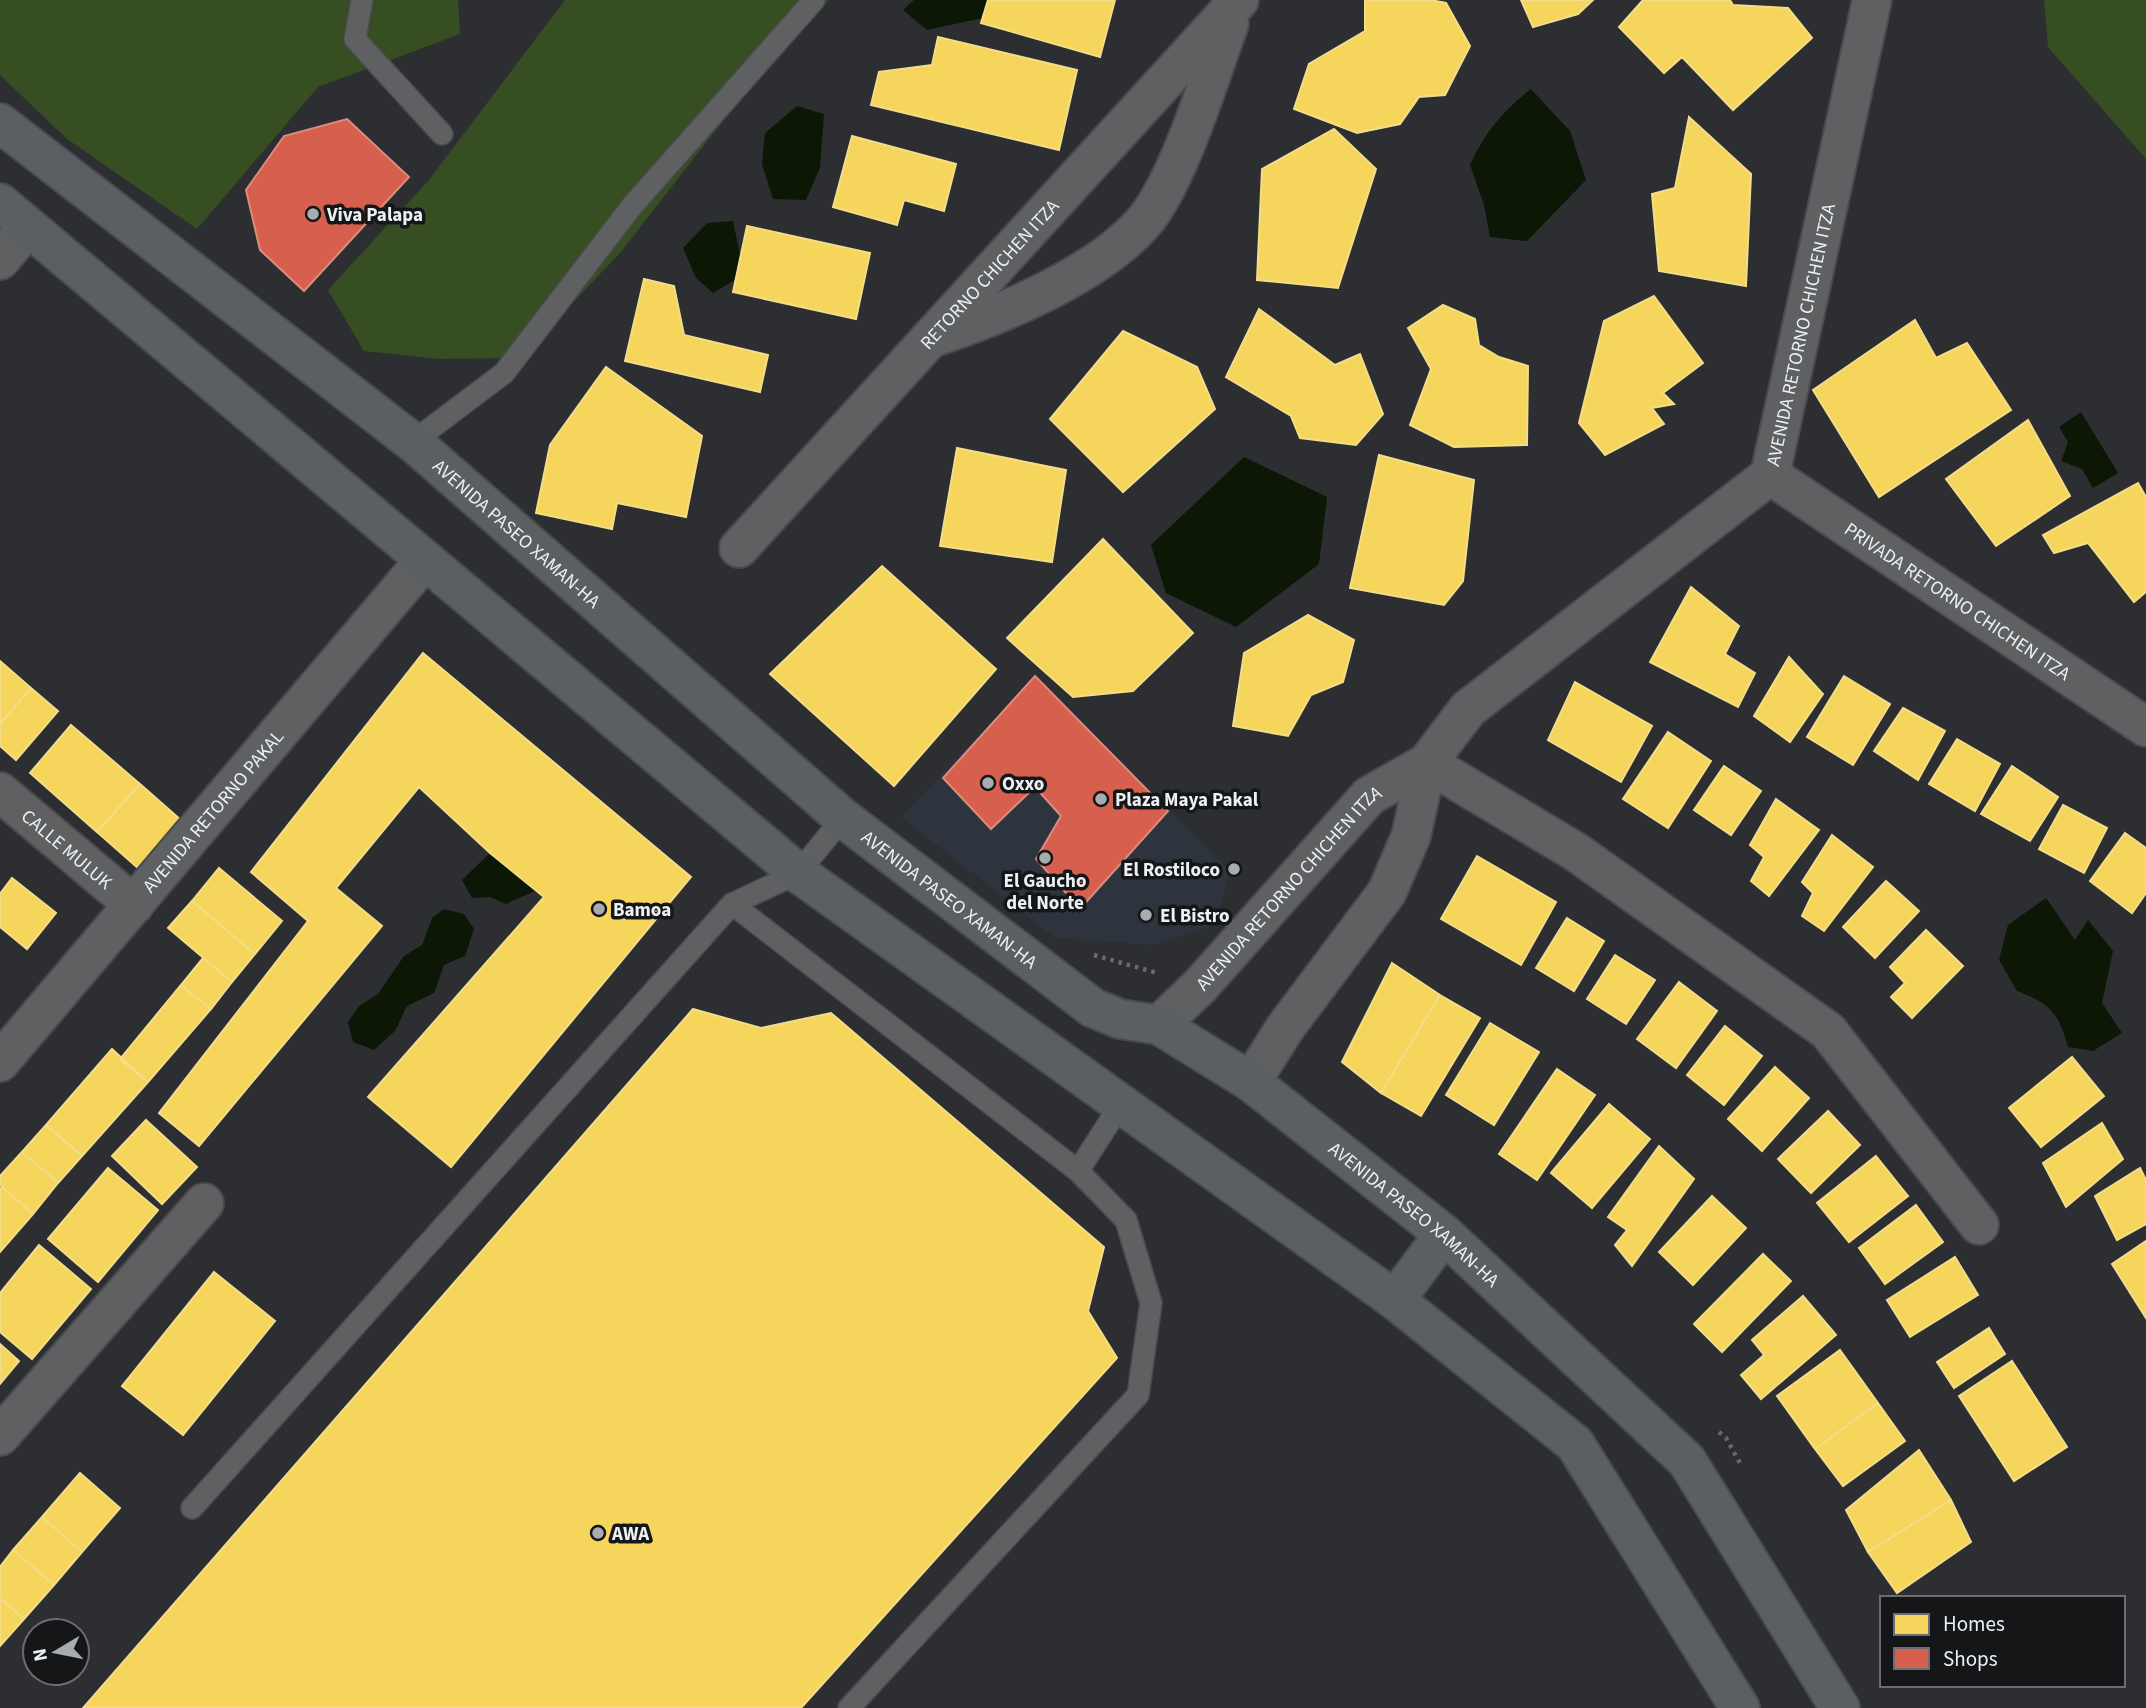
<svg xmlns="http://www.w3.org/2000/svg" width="2146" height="1708" font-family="'Source Sans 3',sans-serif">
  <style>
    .built { fill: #2d343d }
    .green { fill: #364e21 }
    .water { fill: #0d1706 }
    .homes { fill: #f6d55c; stroke: #f3dd89; stroke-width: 2 }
    .shops { fill: #d6604d; stroke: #dd8b7f; stroke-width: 2 }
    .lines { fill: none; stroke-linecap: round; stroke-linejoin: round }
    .service-casing { stroke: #484a4d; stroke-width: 24 }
    .minor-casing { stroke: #484a4d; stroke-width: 42 }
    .secondary-casing { stroke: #484a4d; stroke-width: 42 }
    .path { stroke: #686a6c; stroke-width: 4.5; stroke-dasharray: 3.5 5; stroke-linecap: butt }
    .service { stroke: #5e6062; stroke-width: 21 }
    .minor { stroke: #5e6062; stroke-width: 38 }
    .secondary { stroke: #5b5f64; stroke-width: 38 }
    .poi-dot { fill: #a9acaf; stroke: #141618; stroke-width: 2.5 }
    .labels { text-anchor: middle; stroke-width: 7; stroke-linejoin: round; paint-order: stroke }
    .poi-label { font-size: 19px; font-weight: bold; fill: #edf0f3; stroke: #141618; text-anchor: start }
    .street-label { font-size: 19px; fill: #edf0f3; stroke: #141618 }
  </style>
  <rect width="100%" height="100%" fill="#2c2e31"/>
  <path class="built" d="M1035 676 1230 871 1217 925 1153 945 1055 938 901 817Z"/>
  <path class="green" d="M0 0H458L460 34 318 87 197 229 67 139 0 75Z
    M565 0H829L754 81 620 253 520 358 439 359 364 351 328 290 428 181Z
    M2044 0H2146V159L2048 47Z"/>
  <path class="water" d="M914 0H988L983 18 927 30 903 10Z
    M1531 89 1570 131 1586 180 1527 241 1490 237 1484 205 1470 165C1484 133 1503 111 1531 89Z
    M797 106 824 114 820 168 806 200 773 199 762 164 765 133Z
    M733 221 740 255 735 280 713 293 696 278 683 248 707 223Z
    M2081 412 2118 473 2093 488 2082 469 2061 461 2068 442 2059 427Z
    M1244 457 1327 497 1319 564 1236 627 1166 593 1151 545Z
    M490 853 537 890 506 904 490 897 472 898 462 880Z
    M2046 898 2075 940 2088 920 2113 951 2102 1003 2122 1033 2093 1051 2068 1047C2058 1012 2051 1004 2017 991L1999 960 2008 925Z
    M444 909 464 914 474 929 465 956 444 965 434 993 407 1006 395 1031 374 1050 353 1042 348 1022 359 1006 378 994 404 956 422 945 432 918Z"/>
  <path class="homes" d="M988 0H1115L1100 57 981 23Z
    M1365 0H1431L1446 3 1470 46 1445 95 1419 97 1400 124 1357 133 1294 109 1309 64 1365 31Z
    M1521 0H1593L1578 14 1533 27Z
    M1643 0H1730L1733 5 1788 8 1812 38 1733 110 1682 57 1664 73 1619 27Z
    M938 37 1077 70 1059 150 871 105 879 72 932 65Z
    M1689 117 1751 174 1746 286 1659 271 1652 194 1675 188Z
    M1334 129 1376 169 1338 288 1257 280 1262 169Z
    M852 136 956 164 944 211 904 200 897 225 833 207Z
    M747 226 870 253 856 319 733 292Z
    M644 279 674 286 684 335 768 355 760 392 625 361Z
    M1654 296 1703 363 1663 393 1674 404 1652 408 1664 424 1605 455 1579 423 1604 321Z
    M1443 305 1475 319 1479 345 1499 357 1528 366 1527 445 1454 447 1410 425 1431 369 1408 328Z
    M1259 309 1335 365 1360 354 1383 414 1356 445 1300 438 1291 416 1226 377Z
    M1915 320 1936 358 1967 343 2011 410 1879 497 1813 390Z
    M1123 331 1197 367 1215 409 1123 492 1050 419Z
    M606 367 702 436 686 517 617 503 612 529 536 513 550 445Z
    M2028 420 2070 496 1996 546 1946 479Z
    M957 448 1066 470 1052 562 940 546Z
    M1379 455 1474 480 1463 581 1444 605 1350 588Z
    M2138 483 2146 497V592L2134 602 2088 543 2054 553 2043 535Z
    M1103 539 1193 633 1133 691 1073 697 1007 638Z
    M882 566 996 669 894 786 770 674Z
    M1691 587 1739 626 1725 654 1755 673 1738 707 1650 662Z
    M1308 615 1354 640 1343 682 1311 695 1288 736 1233 726 1244 653Z
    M423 653 691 877 451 1167 368 1097 544 897 490 853 419 787 336 888 382 926 199 1146 159 1113 308 921 251 872Z
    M1789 657 1823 694 1790 742 1754 716Z
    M0 661 31 688 0 724Z
    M1844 676 1890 704 1853 765 1807 737Z
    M1575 682 1652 726 1621 782 1548 740Z
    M31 688 58 711 16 760 0 746V724Z
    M1903 708 1945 731 1918 780 1874 751Z
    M71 725 140 784 97 832 30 773Z
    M1668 732 1711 761 1668 828 1623 799Z
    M1957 739 2000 764 1975 811 1929 784Z
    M1724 766 1761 791 1731 835 1694 810Z
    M2012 766 2058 797 2030 841 1981 814Z
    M140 784 181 820 138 868 97 832Z
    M1776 799 1819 830 1769 896 1751 881 1764 857 1750 845Z
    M2063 805 2107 828 2084 873 2039 849Z
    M2125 833 2146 848V893L2132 913 2090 881Z
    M1832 835 1873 867 1824 931 1802 916 1813 893 1802 882Z
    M1477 856 1556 902 1521 965 1441 919Z
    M219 868 282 921 255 954 192 901Z
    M12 878 56 913 27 949 0 927V894Z
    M1886 881 1919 911 1875 958 1843 927Z
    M192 901 255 954 232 982 168 928Z
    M1567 918 1604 941 1574 991 1536 968Z
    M1926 930 1963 966 1912 1018 1891 997 1905 983 1890 967Z
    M1615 955 1655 980 1626 1024 1587 999Z
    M203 958 232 982 211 1009 181 985Z
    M1392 963 1440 995 1381 1093 1342 1062Z
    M1679 982 1717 1011 1676 1068 1637 1039Z
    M181 985 211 1009 148 1082 120 1059Z
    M1440 995 1480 1018 1421 1116 1381 1093Z
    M693 1009 761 1028 831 1013 1104 1247 1088 1311 1117 1358 801 1708H83Z
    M1490 1023 1539 1052 1494 1125 1446 1095Z
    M1725 1026 1762 1056 1724 1105 1687 1075Z
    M112 1049 148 1082 82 1156 46 1125Z
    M2072 1057 2104 1096 2041 1147 2009 1108Z
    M1775 1067 1809 1098 1762 1151 1728 1119Z
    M1557 1069 1595 1095 1537 1180 1499 1154Z
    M1609 1104 1650 1139 1592 1208 1551 1173Z
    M1828 1111 1860 1145 1811 1193 1778 1159Z
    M146 1120 197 1167 162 1204 112 1156Z
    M2102 1123 2123 1159 2066 1207 2043 1163Z
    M46 1125 82 1156 58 1183 22 1152Z
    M1659 1146 1694 1179 1632 1266 1615 1245 1627 1230 1608 1217Z
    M22 1152 58 1183 33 1214 0 1185V1176Z
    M1876 1156 1908 1196 1849 1242 1817 1203Z
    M108 1168 158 1210 98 1282 48 1239Z
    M2140 1168 2146 1180V1224L2117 1240 2095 1196Z
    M2 1187 33 1214 0 1252V1189Z
    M1712 1196 1746 1228 1693 1285 1659 1252Z
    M1916 1205 1943 1242 1885 1284 1859 1248Z
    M2146 1241V1318L2112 1264Z
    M39 1245 91 1289 32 1359 0 1332V1293Z
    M1763 1254 1791 1281 1722 1352 1694 1324Z
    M1955 1257 1978 1295 1910 1337 1887 1300Z
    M214 1272 275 1321 183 1435 122 1386Z
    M1803 1296 1836 1335 1761 1399 1741 1375 1764 1355 1752 1340Z
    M1989 1328 2005 1354 1954 1388 1937 1362Z
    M0 1344 19 1361 0 1384Z
    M1840 1350 1878 1403 1815 1449 1777 1396Z
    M2012 1361 2067 1447 2014 1481 1959 1396Z
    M1878 1403 1905 1441 1843 1486 1815 1449Z
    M1919 1450 1951 1500 1868 1552 1846 1510Z
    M80 1473 120 1508 82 1552 42 1517Z
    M1951 1500 1971 1542 1897 1593 1868 1552Z
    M42 1517 82 1552 54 1585 13 1550Z
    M13 1550 54 1585 24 1619 0 1598V1567Z
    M0 1598 24 1619 0 1646Z"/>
  <path class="shops" d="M347 119 409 177 304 291 260 250 246 190 284 136Z
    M1035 676 1168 811 1080 909 1036 859 1061 816 1035 787 991 829 943 778Z"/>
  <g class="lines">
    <defs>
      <path id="service" d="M362 0 355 39 442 134
        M415 444 427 431 504 373 632 206 814 0
        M732 904 1078 1171 1126 1220 1151 1303 1138 1395 849 1708
        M1078 1171 1121 1104
        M192 1508 732 904 798 873 843 818"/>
      <g id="minor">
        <path d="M0 260 28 227"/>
        <path d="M937 336C1001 315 1096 275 1142 224 1178 184 1209 78 1229 24"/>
        <path id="s1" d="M1770 475 2146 727"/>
        <path id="s2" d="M739 548 1239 0"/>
        <path d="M1427 763 1576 852 1828 1031 1979 1225"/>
        <path id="s3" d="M0 792 134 905"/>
        <path id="s4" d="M1159 1025 1200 986 1369 796 1427 763 1468 709 1770 475 1872 0"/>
        <path id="s5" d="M0 1062 425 560"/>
        <path d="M1251 1082 1285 1028 1387 892 1411 836 1427 763"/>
        <path d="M0 1436 204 1203"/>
      </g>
      <g id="secondary">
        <path id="s6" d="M0 123 415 444 843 818 1093 1008 1120 1019 1159 1025 1251 1082 1444 1234 1687 1461 1840 1708"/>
        <path d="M0 203 798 873 1395 1300 1575 1444 1740 1708"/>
        <path d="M1395 1300 1444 1234"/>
      </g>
    </defs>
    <use href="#service" class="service-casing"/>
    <use href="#minor" class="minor-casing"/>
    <use href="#secondary" class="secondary-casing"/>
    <path class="path" d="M1094 955 1157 973
      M1719 1432 1726 1438 1741 1465"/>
    <use href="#service" class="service"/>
    <use href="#minor" class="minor"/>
    <use href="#secondary" class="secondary"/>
  </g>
  <g class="poi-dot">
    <circle cx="313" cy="214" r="7"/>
    <circle cx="988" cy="783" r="7"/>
    <circle cx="1101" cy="799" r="7"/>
    <circle cx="1045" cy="858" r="7"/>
    <circle cx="1234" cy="869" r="7"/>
    <circle cx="599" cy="909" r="7"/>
    <circle cx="1146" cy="915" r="7"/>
    <circle cx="598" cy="1533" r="7"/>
  </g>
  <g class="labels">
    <g class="poi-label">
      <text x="327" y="221">Viva Palapa</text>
      <text x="1002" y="790">Oxxo</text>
      <text x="1115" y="806">Plaza Maya Pakal</text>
      <text x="1220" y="876" text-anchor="end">El Rostiloco</text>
      <text x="1045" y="887" text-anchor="middle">El Gaucho<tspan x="1045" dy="22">del Norte</tspan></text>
      <text x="613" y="916">Bamoa</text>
      <text x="1160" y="922">El Bistro</text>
      <text x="612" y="1540">AWA</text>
    </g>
    <g class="street-label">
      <text dy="7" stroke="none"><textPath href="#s2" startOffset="371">RETORNO CHICHEN ITZA</textPath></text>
      <text dy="7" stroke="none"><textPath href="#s4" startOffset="971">AVENIDA RETORNO CHICHEN ITZA</textPath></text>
      <text dy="7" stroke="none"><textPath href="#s6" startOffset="660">AVENIDA PASEO XAMAN-HA</textPath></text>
      <text dy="7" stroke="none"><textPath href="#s1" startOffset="226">PRIVADA RETORNO CHICHEN ITZA</textPath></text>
      <text dy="7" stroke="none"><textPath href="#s5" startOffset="329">AVENIDA RETORNO PAKAL</textPath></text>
      <text dy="7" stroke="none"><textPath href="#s3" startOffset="88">CALLE MULUK</textPath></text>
      <text dy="7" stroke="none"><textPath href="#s4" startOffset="189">AVENIDA RETORNO CHICHEN ITZA</textPath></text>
      <text dy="7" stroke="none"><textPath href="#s6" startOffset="1227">AVENIDA PASEO XAMAN-HA</textPath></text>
      <text dy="7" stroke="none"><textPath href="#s6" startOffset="1794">AVENIDA PASEO XAMAN-HA</textPath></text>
    </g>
  </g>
  <rect x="1880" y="1596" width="245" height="91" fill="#141618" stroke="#6b6d70" stroke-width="2"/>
  <rect x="1894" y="1614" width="35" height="21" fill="#f6d55c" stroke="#6b6d70" stroke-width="2"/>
  <text x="1943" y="1631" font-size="21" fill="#edf0f3">Homes</text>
  <rect x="1894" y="1648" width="35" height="21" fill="#d6604d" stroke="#6b6d70" stroke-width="2"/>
  <text x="1943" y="1666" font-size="21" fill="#edf0f3">Shops</text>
  <g transform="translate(56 1652) rotate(260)"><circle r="33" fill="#141618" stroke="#6b6d70" stroke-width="2"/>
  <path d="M0-5L12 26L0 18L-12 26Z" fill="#a9acaf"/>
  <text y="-10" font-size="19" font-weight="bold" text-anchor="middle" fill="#edf0f3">N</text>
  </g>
</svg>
